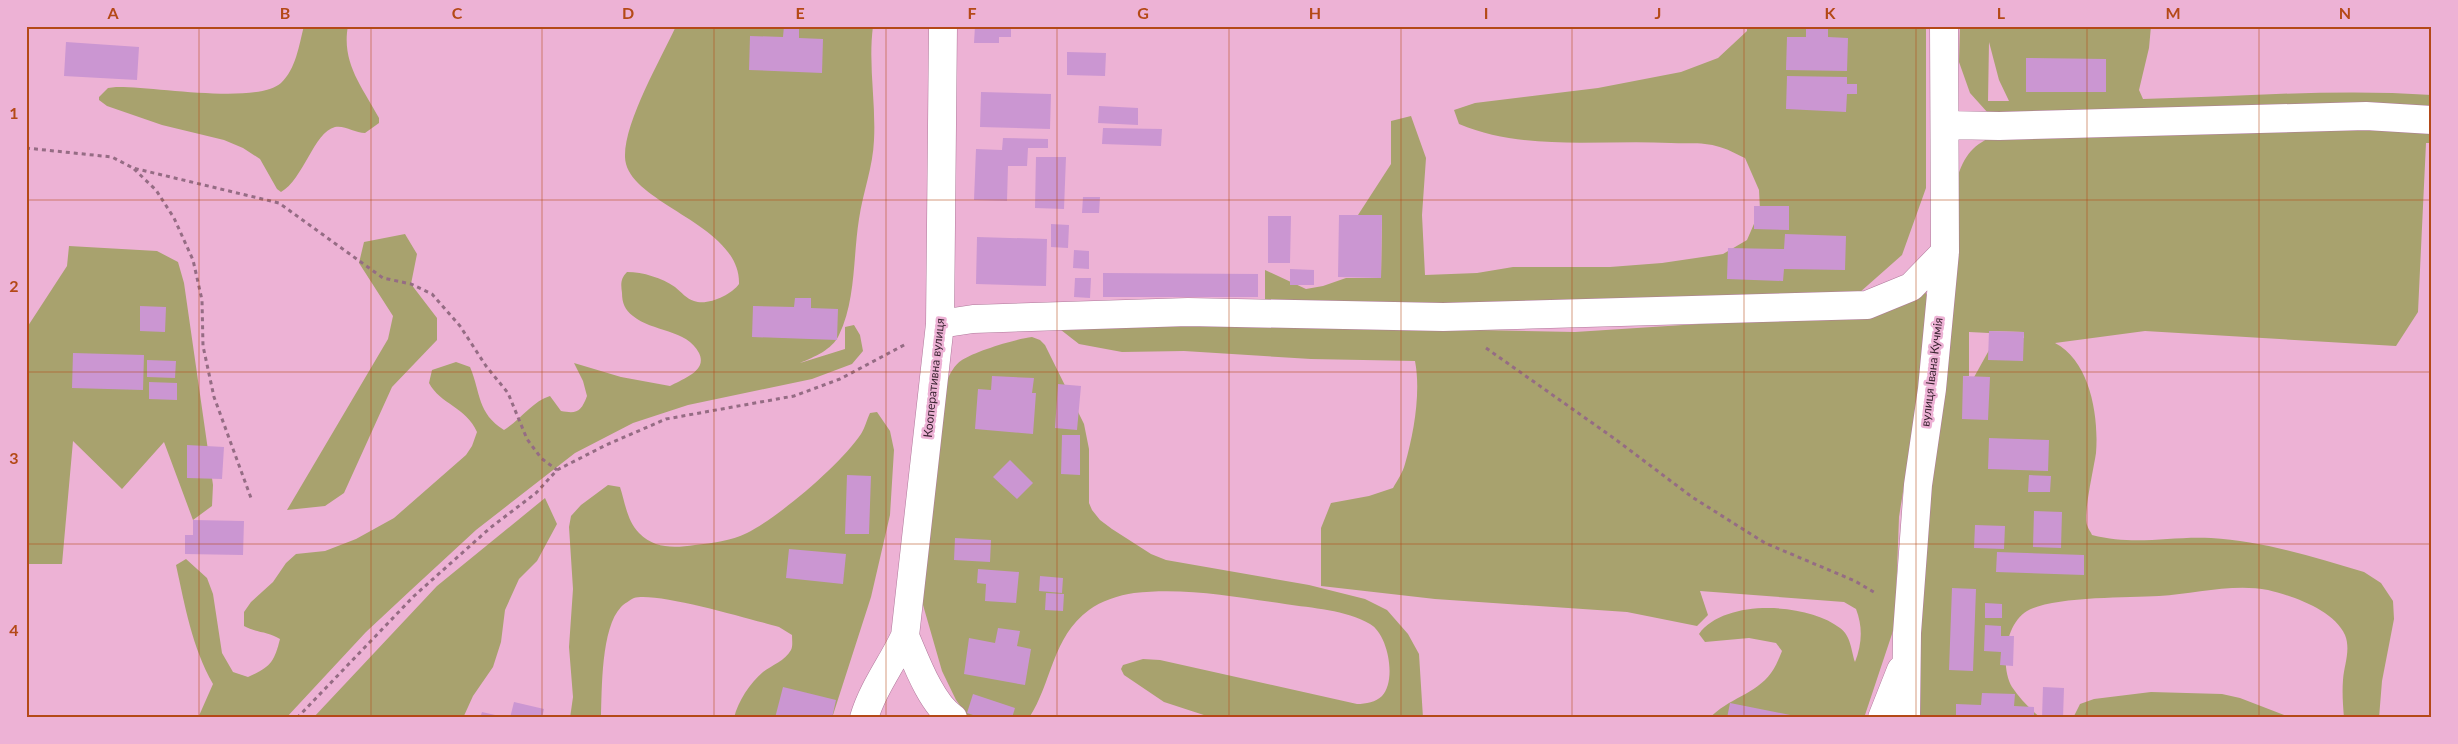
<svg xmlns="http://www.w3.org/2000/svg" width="2458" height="744" font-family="Lato,sans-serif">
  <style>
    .green { fill: #a8a26e; fill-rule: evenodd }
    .building { fill: #cb96d2 }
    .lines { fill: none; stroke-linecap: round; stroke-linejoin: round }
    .minor-casing { stroke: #af789a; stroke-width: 29 }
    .path { stroke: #956c84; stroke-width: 3; stroke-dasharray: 4 4; stroke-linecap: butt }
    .minor { stroke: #fff; stroke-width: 28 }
    .grid { fill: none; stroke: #b44917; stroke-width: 1; stroke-opacity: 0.55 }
    .labels { text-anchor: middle; stroke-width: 5; stroke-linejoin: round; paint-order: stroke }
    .street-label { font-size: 12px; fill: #3b2432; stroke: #edb2d5 }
    .neatline { fill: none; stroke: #b44917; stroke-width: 2 }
    .grid-label { font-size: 16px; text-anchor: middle; font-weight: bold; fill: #b44917 }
  </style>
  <rect width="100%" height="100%" fill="#edb2d5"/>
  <path class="green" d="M304 26H348C341 63 363 88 379 118V123L365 133C355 133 345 125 335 127 314 132 303 180 281 192L277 189 260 159 243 148 224 140 162 125 107 106 99 100V97L108 88 116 87C151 86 256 105 281 83 296 69 299 45 304 26Z
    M676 26H873C868 65 876 102 874 140 873 167 863 192 859 219 853 256 856 300 839 335 832 350 814 357 800 363L845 349V327L854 325 860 335 863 351 852 364 812 379 688 405 633 423 575 453 476 530 411 590 366 632 286 718H198L213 684C192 647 185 606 176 565L186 559 207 578 213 594 222 653 233 672 248 677C270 667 274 663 280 639 268 631 256 633 244 626V612L251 602 273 582 286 563 296 554 325 551 356 539 394 518 466 455 472 446 477 432C466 407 440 404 429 383L432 370 456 362 470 367C481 393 477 413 504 430 520 420 533 401 550 396L561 411C577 414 581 412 587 396L583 381 574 363 621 377 670 386C682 379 708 371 699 353 687 329 652 332 633 316 625 310 622 303 622 293 621 285 620 279 627 272 643 272 662 278 675 287 681 292 687 299 694 301 708 306 731 295 739 284 741 223 626 204 625 157 624 122 661 59 676 26Z
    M1747 26H1926V188L1902 255 1859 293 1415 304 1265 300V270L1306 289 1323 286 1346 278H1381L1382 216 1358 215 1391 164V121L1411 116 1426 158 1422 215 1425 275 1477 273 1513 267H1610L1662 263 1723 254 1747 240 1760 210 1759 190 1745 158C1736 154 1726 148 1716 146 1702 142 1685 144 1671 143 1600 139 1526 152 1459 124L1454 110 1475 103 1598 88 1681 72 1718 58 1747 31Z
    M1960 26H2151L2149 48 2139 90 2143 99C2239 97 2335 88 2432 95V124L1988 113 1970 93 1959 62ZM1989 42 1999 80 2009 101H1988Z
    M2401 125 2432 129V143H2426L2418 312 2396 346 2145 331 2055 343C2090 361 2099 416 2096 453 2094 467 2083 515 2087 525 2088 529 2091 532 2092 535 2136 546 2168 536 2211 538 2263 541 2314 557 2364 572L2381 583 2393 601 2394 619 2382 681 2379 718H2344C2343 705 2342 693 2343 680 2344 665 2351 650 2345 635 2334 610 2293 596 2268 590 2233 583 2194 594 2159 596 2126 598 2054 596 2027 611 2005 624 2000 667 2012 687 2020 699 2030 709 2041 718H1917L1915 678 1956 181C1965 154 1972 145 1998 134ZM1990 331 2024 332V338L1993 343 1963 397V376H1969V332L1989 333Z
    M405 234 417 254 411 284 437 318V340L392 387 344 493 325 506 287 510 388 339 393 316 359 263 364 242Z
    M69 246 157 251 178 262 184 283 213 485 212 506 193 520 164 442 122 489 73 441 62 564H26V329L67 266Z
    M1925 292 1930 300 1921 379 1899 517 1895 625 1864 718H1710C1727 699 1756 694 1771 673 1776 667 1779 658 1782 651L1776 643 1749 638 1705 642 1699 634C1725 598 1808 603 1840 628 1851 636 1851 650 1855 662 1862 644 1863 627 1856 609L1844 602 1700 591 1708 615 1697 626 1627 612 1435 599 1321 586V528L1331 503 1369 496 1393 488C1397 481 1403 472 1405 464 1414 433 1421 392 1415 361L1311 359 1184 351 1122 352 1079 344 1061 330 1194 324 1575 332 1883 312Z
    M1032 337 1040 340 1045 345 1084 424 1089 449V503L1092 510 1100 520 1112 529 1151 554 1166 560 1309 585 1365 599 1387 610 1408 634 1419 654 1423 718H1213L1164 702 1124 675 1121 669 1123 665 1143 659 1160 660 1357 704C1366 704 1376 702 1382 696 1397 680 1388 634 1370 624 1346 610 1312 608 1285 604 1236 597 1185 587 1134 593 1119 595 1101 601 1089 610 1052 637 1052 683 1029 718H969L956 700 942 671 919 591 946 382C950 374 954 365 962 360 976 351 1015 339 1032 337Z
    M877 412 890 431 894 450 890 515 871 597 832 718H734C738 701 750 683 763 672 772 665 785 661 791 650 793 646 792 640 792 635L779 627C753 620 655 591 634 598 630 600 624 604 621 607 601 628 602 689 601 718H570L573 697 569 647 573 589 569 527 571 516 581 505 608 485 620 487C625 502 627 521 639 533 655 549 674 548 695 545 712 543 731 541 747 533 779 517 841 464 861 434 865 428 867 419 870 413Z
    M545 498 557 524 537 561 519 579 505 610 501 642 493 667 473 696 463 718H313L437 586Z
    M2151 692 2222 694 2240 698 2292 718H2073L2080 704 2094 699Z"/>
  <path class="building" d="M784 26H799V38L823 39 822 73 749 70 750 36 783 37Z
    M975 26H1011V37H999V43H974Z
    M1806 26H1828V37L1848 38 1847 71 1786 70 1787 37H1806Z
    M66 42 139 47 137 80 64 76Z
    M1067 52 1106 53 1105 76 1067 75Z
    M2026 58 2106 59V92H2026Z
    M1787 76 1847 77V84H1857V94H1847L1846 112 1786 109Z
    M981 92 1051 94 1050 129 980 127Z
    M1099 106 1138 108V125L1098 123Z
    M1103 128 1162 129 1161 146 1102 144Z
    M1003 138 1048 139V148H1028L1027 166H1008L1007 201 974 200 976 149 1002 150Z
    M1036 157H1066L1064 209 1035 208Z
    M1083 197H1100L1099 213H1082Z
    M1754 206H1789V230L1754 229Z
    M1339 215H1382L1381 278 1338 277Z
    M1268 216H1291L1290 263H1268Z
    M1051 224 1069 225 1068 248 1051 247Z
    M1785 234 1846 236 1845 270 1784 269 1783 281 1727 279 1728 248 1784 249Z
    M977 237 1047 239 1046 286 976 284Z
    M1074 250 1089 251V269L1073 268Z
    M1290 269 1314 270V285H1290Z
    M1103 273 1258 274V297H1103Z
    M1075 278H1091L1090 298 1074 297Z
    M795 298H811V308L838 309 837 340 752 337 753 306 794 307Z
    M140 306 166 307 165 332 140 331Z
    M1989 331 2024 332 2023 361 1988 360Z
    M73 353 144 355 143 390 72 388Z
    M147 360 176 361 175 378 147 377Z
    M992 376 1034 378 1032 393H1036L1033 434 975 429 978 389 991 390Z
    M1963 376 1990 377 1988 420 1962 419Z
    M149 382 177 383V400L149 399Z
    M1058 384 1081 386 1077 430 1055 428Z
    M1062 435H1080V475L1061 474Z
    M1989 438 2049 440 2048 471 1988 469Z
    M187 445 224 447 222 479 187 478Z
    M1010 460 1033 483 1017 499 993 477Z
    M847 475 871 476 869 534H845Z
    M2029 475 2051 476 2050 492H2028Z
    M2034 511 2062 512 2061 548 2033 547Z
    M193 520 244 521 243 555 185 554V535H193Z
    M1975 525 2005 526 2004 549 1974 548Z
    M955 538 991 540 990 562 954 560Z
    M789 549 846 554 843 584 786 578Z
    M1997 552 2084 555V575L1996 572Z
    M978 569 1019 572 1016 603 985 601 986 584 977 583Z
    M1040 576 1063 578 1062 593 1039 591Z
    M1952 588 1976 589 1973 671 1949 670Z
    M1046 593 1064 594 1063 611 1045 610Z
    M1985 603 2002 604V618H1985Z
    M1985 625 2001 626V636H2014L2013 666 2000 665 2001 652 1984 651Z
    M998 628 1020 631 1017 646 1031 649 1025 685 964 674 969 638 995 643Z
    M783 687 836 700 832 718H775Z
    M2043 687 2064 688 2063 718H2042Z
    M1982 693 2015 694 2014 706 2034 707V718H1956V704L1981 705Z
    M973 694 1015 708 1012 718H982L967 713Z
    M514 702 544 709 542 718H510Z
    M1730 703 1800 717V718H1727Z
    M482 712 504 717V718H480Z"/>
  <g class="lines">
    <defs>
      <path id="minor" d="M1945 125 1999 126 2366 116 2432 120
        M940 324 973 319 1188 312 1443 317 1867 305 1911 287 1945 252
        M905 636C915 659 931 704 953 718
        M864 718C873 688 892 664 905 636L940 324 943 26
        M1882 718 1901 670
        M1906 718 1907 633 1918 485 1932 389 1945 252 1944 26"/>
    </defs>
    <use href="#minor" class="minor-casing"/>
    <path class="path" d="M26 148 112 157 133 168 279 203 383 278 411 284 432 294 460 326 486 366 508 393 527 439 541 458 557 470
      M134 169 156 190 174 218 193 260 202 300 203 346 214 397 251 498
      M1486 348 1615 439 1692 497 1765 543 1855 581 1877 594
      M297 718 414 596 490 528 536 493 557 470 606 445 666 419 794 396 840 379 906 344"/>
    <use href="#minor" class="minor"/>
  </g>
  <path class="grid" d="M199 26V718M371 26V718M542 26V718M714 26V718M886 26V718M1057 26V718M1229 26V718M1401 26V718M1572 26V718M1744 26V718M1916 26V718M2087 26V718M2259 26V718M26 200H2432M26 372H2432M26 544H2432"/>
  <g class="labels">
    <g class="street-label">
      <text transform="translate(1932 372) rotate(-83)" y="4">вулиця Івана Кучмія</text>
      <text transform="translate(934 378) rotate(-84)" y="4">Кооперативна вулиця</text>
    </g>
  </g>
  <rect width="2458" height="744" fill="none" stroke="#edb2d5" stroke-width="55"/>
  <rect x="28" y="28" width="2402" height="688" class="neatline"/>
  <g class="grid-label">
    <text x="113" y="19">A</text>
    <text x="285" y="19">B</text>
    <text x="457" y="19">C</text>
    <text x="628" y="19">D</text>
    <text x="800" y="19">E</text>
    <text x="972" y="19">F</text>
    <text x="1143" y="19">G</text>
    <text x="1315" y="19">H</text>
    <text x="1486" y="19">I</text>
    <text x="1658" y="19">J</text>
    <text x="1830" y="19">K</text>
    <text x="2001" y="19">L</text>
    <text x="2173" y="19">M</text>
    <text x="2345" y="19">N</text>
    <text x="14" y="119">1</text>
    <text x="14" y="292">2</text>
    <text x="14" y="464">3</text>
    <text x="14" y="636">4</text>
  </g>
</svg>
